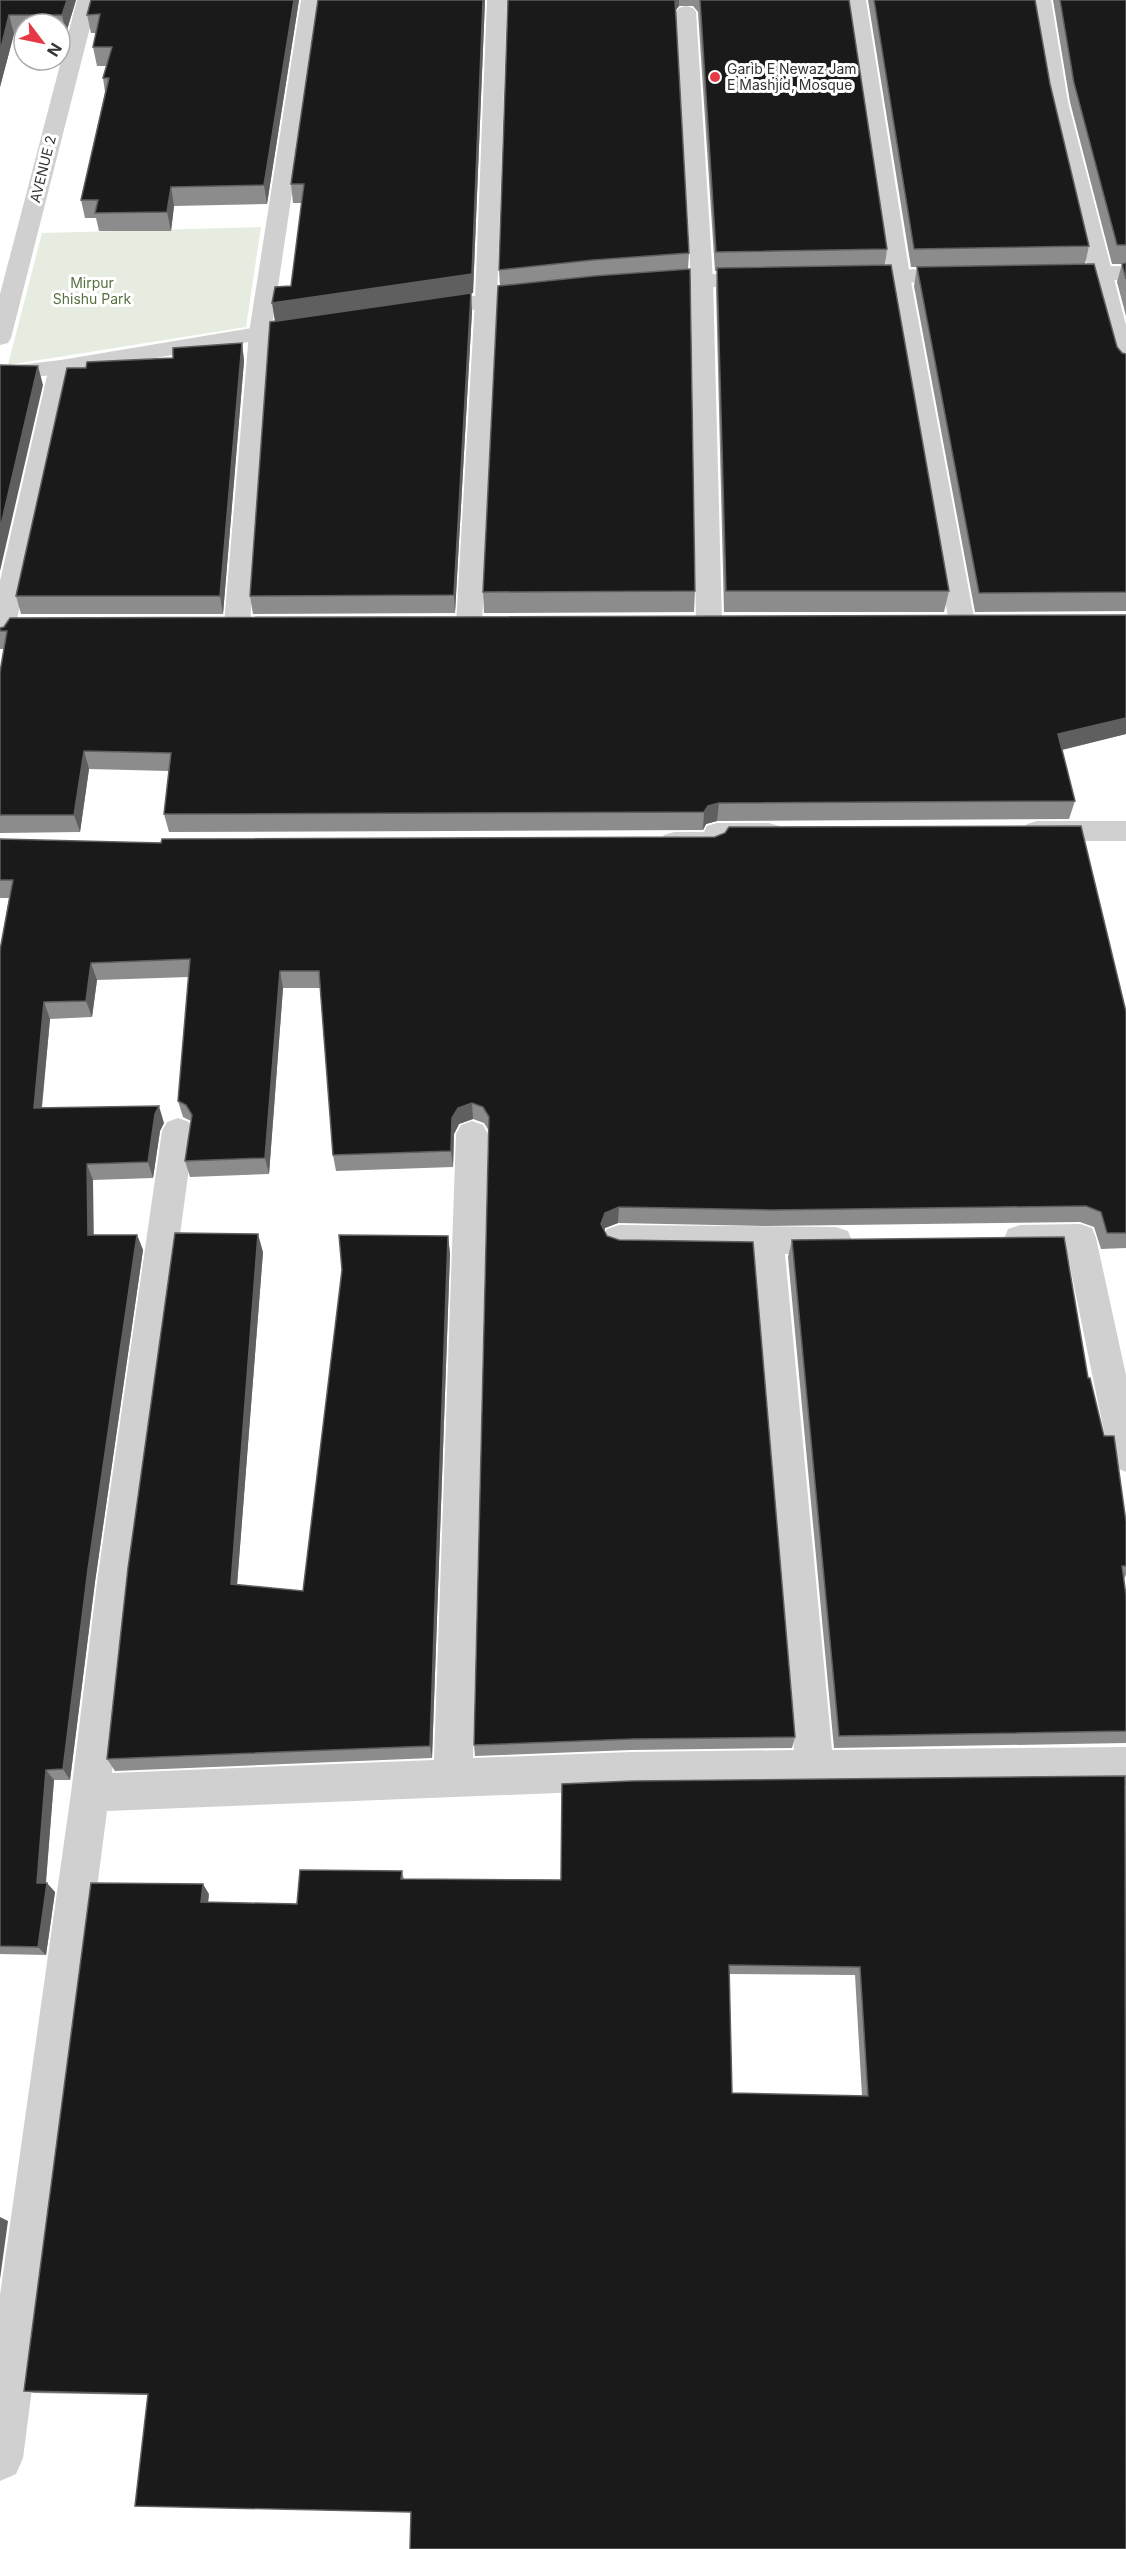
<svg xmlns="http://www.w3.org/2000/svg" width="1126" height="2549" font-family="Inter,sans-serif">
  <style>
    .green { fill: #e6ecdf }
    .lines { fill: none; stroke-linecap: round; stroke-linejoin: round }
    .minor { fill: #d0d0d0; fill-rule: evenodd }
    .tertiary { fill: #d0d0d0; fill-rule: evenodd }
    .wall { fill: #8c8c8c; fill-rule: evenodd }
    .shaded-wall { fill: #5f5f5f }
    .building { fill: #1a1a1a; stroke: #5f5f5f; stroke-width: 1.5; fill-rule: evenodd }
    .poi-dot { fill: #e63946; stroke: #fff; stroke-width: 2 }
    .labels { text-anchor: middle; stroke-width: 6; stroke-linejoin: round; paint-order: stroke }
    .far-poi-label { font-size: 14px; fill: #333; stroke: #fff; text-anchor: start }
    .far-street-label { font-size: 14px; fill: #333; stroke: #fff }
    .far-park-label { font-size: 14px; fill: #56703f; stroke: #fff }
  </style>
  <rect width="100%" height="100%" fill="#fff"/>
  <path class="green" d="M261 227 246 327 8 365 42 233Z"/>
  <g class="lines">
    <path class="minor" d="M77 0H97L11 338 8 343 0 345V294Z
      M301 0H321L271 333 250 624 246 630 237 633 228 630 224 624 249 333Z
      M487 0H507L497 300 482 624 478 630 469 633 460 630 456 624 475 300Z
      M846 0H866L910 276 975 623 971 629 962 632 953 629 949 623 888 276Z
      M1031 0H1051L1068 102 1126 325V372L1118 370 1114 365 1089 273 1048 102Z
      M686 6 693 8 696 12 713 280 722 623 718 629 709 632 700 629 696 623 691 280 676 12 679 8Z
      M61 360 69 362 73 367 13 637 9 643 0 646V581L49 367 53 362Z
      M1037 821H1126V841H1037L1027 838 1023 831 1027 824Z
      M717 823H769L779 826 783 833 779 840 769 843H726L723 849C705 855 682 855 664 849L660 842 664 835 674 832H704L707 826Z
      M178 1118 189 1122 194 1131 133 1582 112 1773 434 1760 456 1134 461 1125 472 1121 483 1125 488 1134 473 1758 631 1752 794 1750 753 1254 619 1253 607 1249 603 1239 607 1229 619 1225 836 1227 848 1231 852 1241 848 1251 836 1255 785 1254 832 1750 1126 1747V1785L631 1790 107 1811 23 2458 16 2474 0 2481V2295L71 1793 97 1582 162 1131 167 1122Z
      M1080 1224 1092 1228 1096 1238 1126 1375V1472L1114 1467 1109 1456 1067 1252 1020 1253 1008 1249 1004 1239 1008 1229 1020 1225Z"/>
    <path class="tertiary" d="M1126 266V280L1051 281 1043 279 1040 274 1043 269 1051 267Z
      M961 269 969 271 972 276 969 281 847 284 839 282 836 277 839 272 847 270Z
      M760 272 768 274 771 279 768 284 646 291 638 289 635 284 638 279 646 277Z
      M541 287 549 289 552 294 549 299 429 316 421 314 418 309 421 304 429 302Z
      M312 318 320 320 323 325 320 330 61 374 0 381V367L61 360Z"/>
  </g>
  <path class="wall" d="M0 0H76L66 33H60V24H24V33L14 34 0 87Z
    M299 0 267 204 174 206 171 231H99L96 218H85L81 200 105 92 103 78 107 66H97L93 47 96 33H91L87 15Z
    M318 0H485L473 293 295 319 472 311 455 613 253 614 250 596 275 322 291 286 302 203H293L291 184Z
    M508 0H849L887 249 885 265 949 591 944 612H724L716 289 717 271H715L698 12 693 6H679L676 10 689 253 688 269 695 591 694 612 484 613 483 592 500 286 499 270Z
    M868 0H1035L1050 84 1089 246 1085 264 1117 347 1122 353 1126 354V611L975 612 914 286 917 267H911Z
    M1053 0H1126V316L1117 282 1122 264H1112L1070 102Z
    M242 343 244 361 223 614H21L16 596 86 368 173 358Z
    M1126 615V734L1062 750 1075 801 1069 819 717 821 706 824 703 830 169 832 164 814 169 771 89 769 80 832 0 833V672L4 649H0V628Z
    M0 839 1126 1012V1248L1101 1249 1094 1227 1080 1222 768 1226 618 1223 605 1228 604 1230 795 1737 792 1748 631 1750 475 1756 474 1745 489 1131 484 1123 473 1119 459 1124 454 1134 453 1167 336 1171 333 1155 320 988H283L269 1174 190 1177 185 1161 191 1121 183 1117 178 1101 189 977 97 980 92 1017 50 1019 42 1108 164 1123 160 1131 153 1178 93 1180V1235H137L143 1250 95 1582 70 1780H54L46 1883 55 1892 46 1955 0 1954V950L9 898H0Z
    M448 1236 450 1254 432 1758 115 1771 107 1759 263 1252 237 1585 303 1591Z
    M792 1240 1088 1378 1126 1522V1575L1124 1579 1126 1596V1743L834 1748 788 1257Z
    M1125 1776 1126 2549 411 2512 147 2395 34 2393 24 2391 209 1894 208 1902 297 1904 402 1871 404 1879 561 1880ZM729 1974 855 1975 862 2096 732 2093Z"/>
  <path class="shaded-wall" d="M67 0H76L66 33 62 15Z
    M294 0H299L267 204 264 185Z
    M483 0H485L473 293 275 322 272 303 472 274Z
    M674 0H679V6L674 12Z
    M9 15 14 34 0 87V52Z
    M171 187 174 206 171 231 167 212Z
    M471 293 472 311 455 613 454 595Z
    M242 343 244 361 223 614 220 596Z
    M38 366 43 385 0 571V529Z
    M1126 718V734L1053 752 1058 734Z
    M84 751 89 769 80 832 74 815Z
    M719 803 717 821 706 824 703 830 704 812 708 806Z
    M91 963 97 980 92 1017 86 1001Z
    M280 971 283 988 269 1174 265 1158Z
    M44 1002 50 1019 40 1124 34 1108Z
    M472 1103 473 1119 459 1124 454 1134 453 1167 451 1151 452 1118 458 1108Z
    M159 1106 164 1123 160 1131 153 1178 148 1162 155 1114Z
    M87 1164 93 1180 94 1250 88 1235Z
    M619 1207 618 1223 605 1228 601 1240V1224L605 1213Z
    M258 1234 263 1252 236 1598 231 1584Z
    M137 1235 143 1250 95 1582 70 1780 63 1769 88 1569Z
    M448 1236 450 1254 432 1758 430 1746Z
    M46 1770 54 1780 45 1892 37 1883Z
    M47 1883 55 1892 46 1955 38 1947Z
    M203 1884 209 1894 207 1911 201 1902Z
    M0 2217 8 2221 0 2279Z"/>
  <path class="building" d="M0 0H67L62 15H9L0 52Z
    M91 0H294L264 185 171 187 167 212 95 213 98 200H81L109 78H103L112 47H93L100 14 87 15Z
    M318 0H483L472 274 272 303 275 287 291 286 304 184H291Z
    M508 0H675L689 253 593 260 499 270Z
    M700 0H849L887 249 716 252Z
    M874 0H1035L1050 84 1089 246 914 249Z
    M1060 0H1126V245H1117L1074 83Z
    M1126 263V279L1122 264Z
    M1094 264 1117 347 1122 353 1126 354V592L979 593 917 267Z
    M891 265 949 591H726L717 268Z
    M690 269 695 591 483 592 498 286 594 276Z
    M471 293 454 595 250 596 270 322Z
    M242 343 220 596H16L67 368H86L87 362 173 358V348Z
    M0 365 38 366 0 529Z
    M1126 615V718L1058 734 1075 801 719 803 708 806 704 812 164 814 171 753 84 751 74 815H0V672L7 631H0V628L4 627 10 618Z
    M1081 826 1126 1012V1233H1107L1101 1212 1086 1206 771 1210 619 1207 605 1213 601 1224 607 1236 619 1240 753 1242 795 1737 632 1739 474 1745 489 1117 483 1107 472 1103 458 1108 452 1118 451 1151 333 1155 319 971H280L265 1158 185 1161 192 1115 186 1105 178 1101 190 959 91 963 86 1001 44 1002 34 1108 159 1106 155 1114 148 1162 87 1164 88 1235H137L88 1569 63 1769 46 1770 37 1883H47L38 1947 0 1946V950L13 880H0V839L161 843 162 839 715 837 725 833 729 827Z
    M175 1233 258 1234 231 1584 303 1591 342 1270 339 1235 448 1236 430 1746 107 1759 128 1568Z
    M1064 1237 1088 1378H1090L1104 1436H1114L1126 1522V1566H1122L1126 1596V1731L839 1736 792 1240Z
    M1125 1776 1126 2549H410L411 2512 135 2506 148 2394 24 2391 91 1883 203 1884 201 1902 297 1904 300 1870 402 1871 401 1879 561 1880 562 1784 632 1781ZM729 1965 860 1967 868 2096 732 2093Z"/>
  <circle class="poi-dot" cx="715" cy="77" r="6"/>
  <g class="labels">
    <g class="far-poi-label">
      <text x="727" y="74">Garib E Newaz Jam<tspan x="727" dy="16">E Mashjid, Mosque</tspan></text>
    </g>
    <g class="far-street-label">
      <text transform="translate(43 169) rotate(-76)" y="5">AVENUE 2</text>
    </g>
    <g class="far-park-label">
      <text x="92" y="288">Mirpur<tspan x="92" dy="16">Shishu Park</tspan></text>
    </g>
  </g>
  <g transform="translate(42 42) rotate(122)"><circle r="28" fill="#ffffff" stroke="#adadad" stroke-width="1.5"/>
  <path d="M0-4.5L10 22L0 15L-10 22Z" fill="#e63946"/>
  <text y="-9" font-size="16" font-weight="bold" text-anchor="middle" fill="#333333">N</text>
  </g>
</svg>
